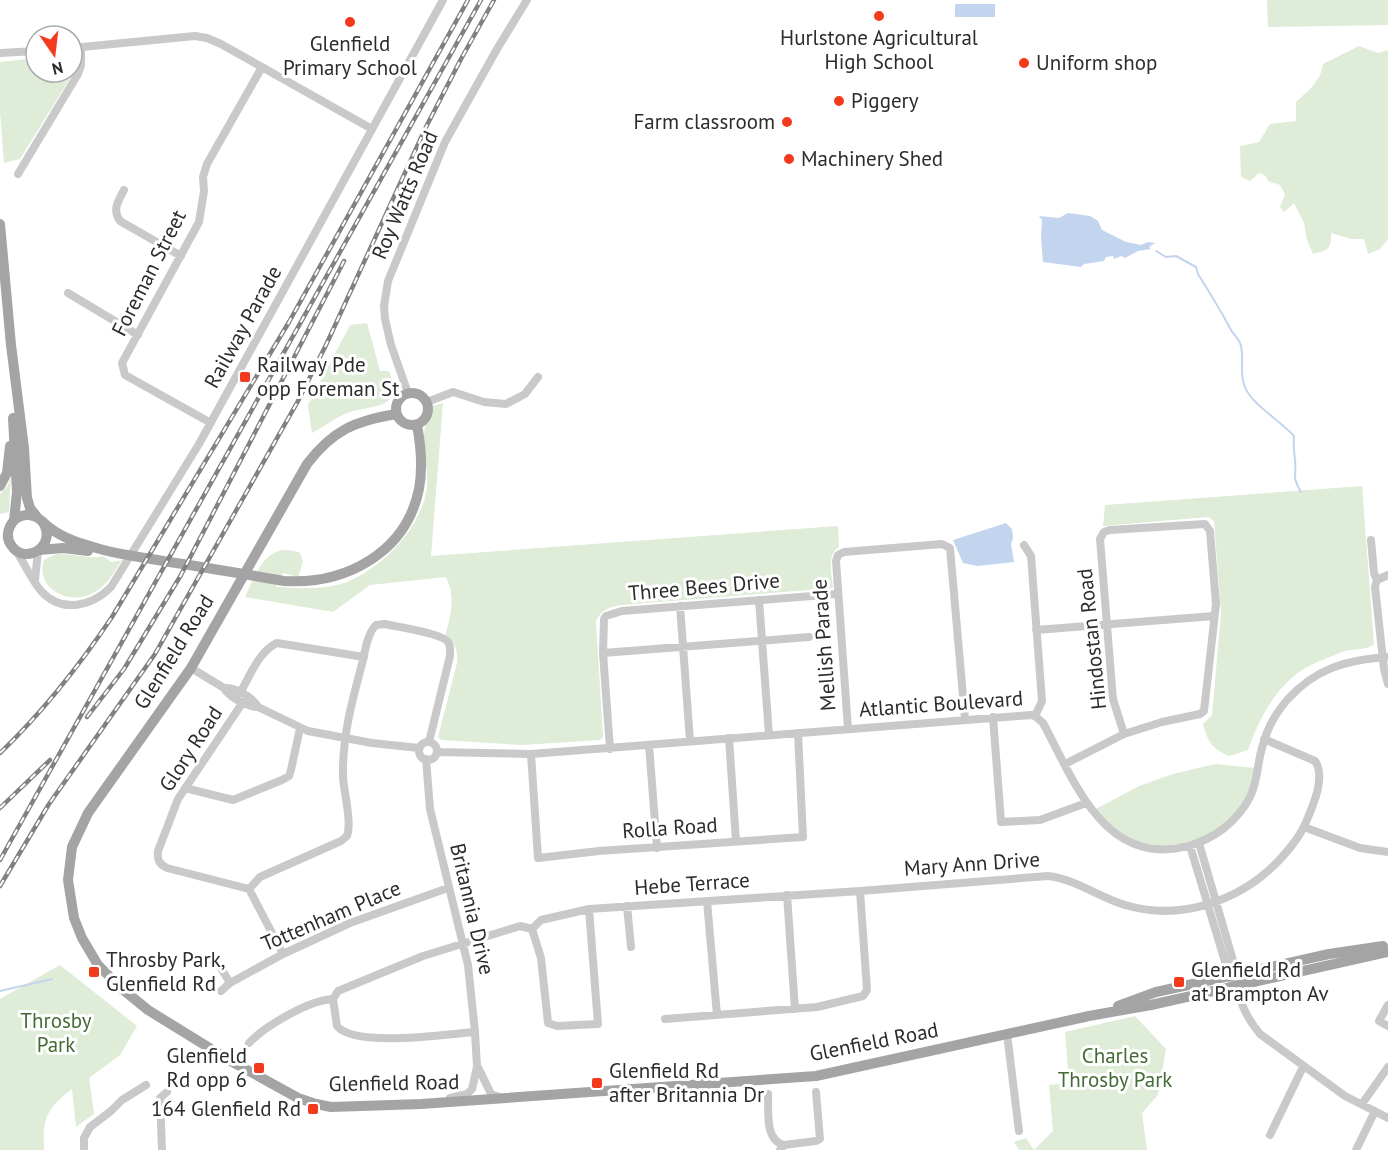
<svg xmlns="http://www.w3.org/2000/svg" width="1388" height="1150" font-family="'PT Sans',sans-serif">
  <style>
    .green { fill: #deecd8 }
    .water { fill: #c2d4ee }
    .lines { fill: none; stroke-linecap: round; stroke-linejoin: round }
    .stream { stroke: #c2d4ee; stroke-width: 2 }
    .minor { stroke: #c9c9c9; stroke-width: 8 }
    .major { stroke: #a4a4a4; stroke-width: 10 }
    .rail-casing { stroke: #818181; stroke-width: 4.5 }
    .rail { stroke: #fff; stroke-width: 2; stroke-dasharray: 7; stroke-linecap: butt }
    .poi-dot { fill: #f43a1d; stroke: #fff; stroke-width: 2 }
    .labels { text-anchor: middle; stroke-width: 6; stroke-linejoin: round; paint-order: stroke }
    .poi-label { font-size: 21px; fill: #2c2c2c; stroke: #fff; text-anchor: start }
    .street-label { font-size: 21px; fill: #2c2c2c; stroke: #fff }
    .park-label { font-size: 21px; fill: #446b36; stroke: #fff }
  </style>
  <rect width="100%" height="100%" fill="#fff"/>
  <path class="green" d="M1267 0H1388V25L1268 27Z
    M1359 46 1378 53 1388 50V239L1380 249 1368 254 1364 239H1352L1331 233C1331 249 1329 250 1313 254L1307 240 1304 223 1294 203 1284 212 1280 207 1285 194 1280 185 1268 181 1266 176 1259 173 1250 181 1241 177 1240 146 1259 142 1270 124 1296 121V102C1308 91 1321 81 1323 64Z
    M72 54 76 57V66L74 72 20 159 4 163 0 111V62L36 58V72H72Z
    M367 323 380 371H389C403 411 375 404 350 412 337 416 324 427 312 433L308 405 350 325Z
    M443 403 431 556 838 526 839 547C826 555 832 575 833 588L622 605C609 607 602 609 596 621L603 737 600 740 522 745 441 740 438 737 457 663C458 650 456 644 445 636 451 615 456 598 446 577L370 585 333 612 245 597C256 573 267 540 300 553L303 562 298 577 283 573 276 587C297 588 320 590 341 584 377 573 419 531 426 493 431 471 420 448 425 428 426 421 431 414 433 406Z
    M11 477 9 512 0 514V494L8 485Z
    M1362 486 1374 644C1366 651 1352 648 1342 652 1331 657 1318 661 1307 667 1276 685 1260 717 1248 750L1229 756C1212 749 1208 742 1203 724L1212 715 1221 613 1214 521 1208 517 1103 526 1105 505Z
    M56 554C70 553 93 560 103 556L111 562 122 560C113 573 106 588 91 594 68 605 35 588 44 560Z
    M1215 764 1255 768C1252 780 1249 793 1243 804 1219 842 1162 857 1122 835 1112 829 1103 818 1094 810L1139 786 1173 774Z
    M60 965 137 1026 120 1055 89 1078 94 1114 76 1127 72 1089C47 1108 42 1118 44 1150H0V999Z
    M1135 1016 1166 1049 1158 1095 1142 1113 1147 1150H1019L1014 1142 1026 1138 1034 1150 1053 1131 1049 1085 1069 1083 1065 1032Z"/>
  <path class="water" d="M955 4H995V17H955Z
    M1068 213 1090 216 1098 221 1102 230 1126 242 1141 245 1148 242 1155 243 1149 247 1151 249 1138 251 1125 258 1121 256 1114 259 1113 256 1106 257 1104 261 1084 264 1081 267 1043 262 1041 237 1042 220 1039 216 1059 218Z
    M1006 523 1012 529 1013 538 1011 544 1014 562 978 566 963 563 953 540Z"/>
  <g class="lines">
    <path class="stream" d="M1156 251 1166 257 1176 256 1196 267 1198 274C1210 293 1221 311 1231 330 1234 335 1240 340 1241 346 1244 359 1239 374 1245 387 1251 404 1282 422 1294 436 1293 446 1294 450 1295 460 1297 476 1291 475 1301 492
      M0 991 52 979"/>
    <path class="minor" d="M72 48 195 36 207 38 221 44 372 129
      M0 53 36 51
      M18 174 78 74 81 65V47
      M124 190C118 201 112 210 120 221L181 256
      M68 293 138 335
      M408 393 391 345 385 319 384 306 388 281 445 142 497 49 527 0
      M427 402 453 392 484 402 506 404 525 394 538 377
      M211 423 125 375 122 363 199 222 204 191 203 177 207 164 262 67
      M1371 540 1374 573 1377 580 1375 587 1384 669 1388 684
      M1024 545 1031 556 1042 701 1035 716
      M16 551C25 564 31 579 41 591 62 614 92 606 111 587L199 444 443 0
      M35 580 38 551
      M1377 580 1388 575
      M759 600 769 735
      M680 606 690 741
      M1036 630 1214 616
      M603 653 809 637
      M191 668 224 688C235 687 253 697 258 707
      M224 688C229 697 247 707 258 707L308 731 372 743 419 748
      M240 693C250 676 259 651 277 643L364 657
      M243 702 178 799 158 851C157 860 159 864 167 868L249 889 283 954
      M993 717 1001 822 1040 820 1086 803
      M848 729 836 561 838 555 844 552 942 544 950 548 965 719
      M729 738 736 841
      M419 751a9 9 0 1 1 18 0a9 9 0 1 1-18 0Z
      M649 745 657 848
      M610 749 603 653 604 619 606 616 622 611 837 594
      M437 752 531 754 1031 715 1035 716 1043 723C1074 780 1104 868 1188 846 1214 839 1237 822 1250 797 1258 781 1257 765 1262 748 1266 731 1275 714 1287 700 1316 668 1346 660 1388 657
      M531 754 538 858 599 851 803 837 798 733
      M426 759 430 809 468 965 475 1032 477 1067 472 1089 467 1094 450 1098
      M1065 764 1124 734 1162 722 1200 714 1204 711 1216 604 1210 531 1205 524 1110 530 1104 532 1100 539 1113 699 1124 734
      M185 788 233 800 282 780 289 776 291 770 300 728
      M1304 827 1360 848 1388 852
      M1199 843 1237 974C1237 998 1245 1016 1260 1034L1345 1096 1388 1118
      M1190 846 1230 978 1232 980
      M249 889 260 877 341 841 347 836C352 822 344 793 343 777 342 738 352 701 362 664 365 652 367 634 376 625L385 624C397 627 442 633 448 642 451 646 450 651 450 656L429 742
      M787 895 795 1009
      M707 901 717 1015
      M627 906 631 947
      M532 929 541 920 589 909 860 891
      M199 960 219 965 230 983
      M221 991 230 983 283 954 350 923 448 888
      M1388 1005 1379 1021 1388 1026
      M665 1019 817 1007 863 996 867 990 860 891 1048 876C1076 879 1098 897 1125 905 1182 922 1244 900 1283 856 1292 846 1301 835 1306 822 1313 806 1326 777 1315 761L1264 739
      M475 1032C447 1034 355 1048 337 1026L333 999 338 991 423 956 520 926 532 929 541 958 548 1023 557 1026 598 1024 589 909
      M1007 1034 1019 1131
      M249 1043C265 1026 309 1000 333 999
      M478 1067 491 1094 502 1098
      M768 1094C769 1110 764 1140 784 1145
      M1362 1104 1388 1067
      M1270 1135 1303 1067
      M84 1150V1138L90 1127 111 1111 122 1100 146 1085
      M162 1150 160 1098 167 1092
      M780 1150 784 1145 816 1141 820 1139 816 1092
      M1356 1150 1375 1111"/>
    <path class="major" d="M0 224 11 345 24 448 27 498 30 508 38 518
      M396 409a16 16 0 1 1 32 0a16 16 0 1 1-32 0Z
      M396 414C355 421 333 430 307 464L191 668 88 813 72 847 68 880 74 918 82 938 98 965 121 988 148 1010 229 1060 298 1098 316 1104 331 1107 421 1104 816 1076 1089 1016 1151 1005 1388 952
      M13 418 17 492 14 520
      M0 486 7 473 10 446
      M42 521C59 545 25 567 11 545 3 533 12 516 26 515 37 514 42 522 50 528 64 539 82 544 100 549 120 555 142 557 163 561 203 567 244 574 284 581 345 585 406 553 419 489 423 467 421 446 417 425
      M39 550 63 548 88 551
      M1118 1006 1156 992 1202 982 1329 954 1383 946"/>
    <defs>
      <path id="rail" d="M87 717 124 669 181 575 344 261
        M0 753C43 712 79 666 112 617L289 322 468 0
        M0 808 50 760
        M0 860 481 0
        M0 886 49 804 155 654 298 401 326 345 426 127 461 59 494 0"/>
    </defs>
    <use href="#rail" class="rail-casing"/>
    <use href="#rail" class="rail"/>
  </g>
  <g class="poi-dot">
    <circle cx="879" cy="16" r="6"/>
    <circle cx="350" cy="22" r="6"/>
    <circle cx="1024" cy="63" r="6"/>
    <circle cx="839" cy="101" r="6"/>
    <circle cx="787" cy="122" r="6"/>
    <circle cx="789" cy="159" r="6"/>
    <rect x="239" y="371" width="12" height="12" rx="3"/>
    <rect x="88" y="966" width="12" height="12" rx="3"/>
    <rect x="1173" y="976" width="12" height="12" rx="3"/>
    <rect x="253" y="1062" width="12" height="12" rx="3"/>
    <rect x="591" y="1077" width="12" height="12" rx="3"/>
    <rect x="307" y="1103" width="12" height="12" rx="3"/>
  </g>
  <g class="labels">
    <g class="poi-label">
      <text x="879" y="45" text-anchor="middle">Hurlstone Agricultural<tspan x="879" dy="24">High School</tspan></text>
      <text x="350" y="51" text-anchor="middle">Glenfield<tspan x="350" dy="24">Primary School</tspan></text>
      <text x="1036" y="70">Uniform shop</text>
      <text x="851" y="108">Piggery</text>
      <text x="775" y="129" text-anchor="end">Farm classroom</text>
      <text x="801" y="166">Machinery Shed</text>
      <text x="257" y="372">Railway Pde<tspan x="257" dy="24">opp Foreman St</tspan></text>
      <text x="106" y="967">Throsby Park,<tspan x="106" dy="24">Glenfield Rd</tspan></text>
      <text x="1191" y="977">Glenfield Rd<tspan x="1191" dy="24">at Brampton Av</tspan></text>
      <text x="247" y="1063" text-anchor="end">Glenfield<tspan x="247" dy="24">Rd opp 6</tspan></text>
      <text x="609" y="1078">Glenfield Rd<tspan x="609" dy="24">after Britannia Dr</tspan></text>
      <text x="301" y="1116" text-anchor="end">164 Glenfield Rd</text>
    </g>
    <g class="street-label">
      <text transform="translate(405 195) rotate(-67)" y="7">Roy Watts Road</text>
      <text transform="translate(149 273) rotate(-63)" y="7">Foreman Street</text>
      <text transform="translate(243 327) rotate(-61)" y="7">Railway Parade</text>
      <text transform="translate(704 587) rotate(-5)" y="7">Three Bees Drive</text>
      <text transform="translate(1092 639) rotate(-96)" y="7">Hindostan Road</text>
      <text transform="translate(824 645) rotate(-94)" y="7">Mellish Parade</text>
      <text transform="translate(174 652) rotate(-58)" y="7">Glenfield Road</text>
      <text transform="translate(941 704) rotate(-4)" y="7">Atlantic Boulevard</text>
      <text transform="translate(191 749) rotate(-57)" y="7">Glory Road</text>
      <text transform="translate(670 828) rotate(-4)" y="7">Rolla Road</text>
      <text transform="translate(972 864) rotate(-4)" y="7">Mary Ann Drive</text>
      <text transform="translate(692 884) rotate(-4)" y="7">Hebe Terrace</text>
      <text transform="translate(472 909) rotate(77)" y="7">Britannia Drive</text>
      <text transform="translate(331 916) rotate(-23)" y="7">Tottenham Place</text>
      <text transform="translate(874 1042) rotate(-11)" y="7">Glenfield Road</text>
      <text transform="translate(394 1083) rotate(-1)" y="7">Glenfield Road</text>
    </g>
    <g class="park-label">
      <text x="56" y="1028">Throsby<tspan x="56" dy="24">Park</tspan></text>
      <text x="1115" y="1063">Charles<tspan x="1115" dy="24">Throsby Park</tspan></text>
    </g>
  </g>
  <g transform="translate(54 54) rotate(166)"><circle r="28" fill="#ffffff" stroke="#ababab" stroke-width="1.5"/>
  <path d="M0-4.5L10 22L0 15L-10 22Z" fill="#f43a1d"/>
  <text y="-9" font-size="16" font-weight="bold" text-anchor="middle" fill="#2c2c2c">N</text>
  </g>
</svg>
